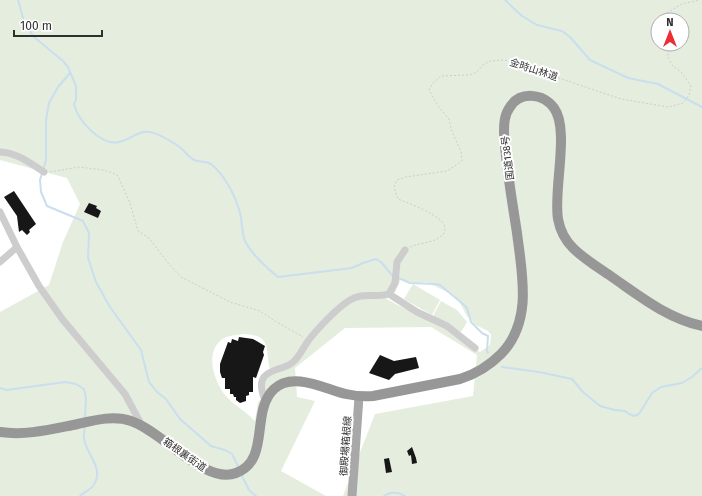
<svg xmlns="http://www.w3.org/2000/svg" width="702" height="496" font-family="'Fira Sans','Noto Sans JP',sans-serif">
  <style>
    .green { fill: #e5edde; fill-rule: evenodd }
    .lines { fill: none; stroke-linecap: round; stroke-linejoin: round }
    .stream { stroke: #c9deee; stroke-width: 2 }
    .building { fill: #171717 }
    .path { stroke: #cdcdcd; stroke-width: 1; stroke-dasharray: 2 2; stroke-linecap: butt }
    .minor { stroke: #cdcdcd; stroke-width: 7 }
    .major { stroke: #a8a8a8; stroke-width: 9 }
    .highway { stroke: #979797; stroke-width: 10 }
    .labels { text-anchor: middle; stroke-width: 4; stroke-linejoin: round; paint-order: stroke }
    .street-label { font-size: 10px; fill: #303030; stroke: #fff }
  </style>
  <rect width="100%" height="100%" fill="#fff"/>
  <path class="green" d="M0 0H702V496H343L375 414 473 396 477 355 431 327 345 328 295 368 297 397 315 401 281 471 326 496H0V312L49 285 63 242 80 204 67 178 0 160ZM658 20H682V44H658ZM401 279 414 283 426 282 454 295 460 303 467 316 476 325 488 331 491 335 490 345 480 352C465 345 455 332 440 324 422 314 402 309 384 297L394 294ZM243 334C272 335 265 348 270 370L258 386 261 399 258 402 255 421C246 411 233 405 225 395 215 382 206 358 218 343 223 336 235 335 243 334Z
    M413 284 440 300 432 315 404 299Z
    M441 301 457 310 467 322 461 332 433 316Z"/>
  <g class="lines">
    <path class="stream" d="M18 0 25 25 34 37 63 61 68 67 76 86V100L74 104C78 121 101 146 119 142 131 140 138 130 150 132 158 133 176 144 182 149 186 153 189 157 194 160 199 162 206 161 211 164 226 176 237 199 241 217 242 225 242 233 245 241 251 253 267 268 278 277L352 268 363 263 376 259 381 262 392 275 410 283 435 284 440 285 463 304 467 308 471 322 482 333 488 336 487 351 488 353
      M505 0 522 16 537 25 562 31 570 37 590 60 628 78 658 84 702 107
      M70 73 58 87 49 103 46 120V160L40 180 41 192 47 206 83 221 89 233 88 258 96 282 110 307 141 350 149 382 157 392 166 399 180 419 211 446 225 450 232 454 239 468
      M502 367 539 372 572 379 583 392 600 406 615 410 625 411 629 414 634 416 639 414 652 393 661 387 682 383 692 377 702 368
      M0 388 7 390 65 382 76 384 84 389 86 398 85 419
      M241 474 249 490 256 496
      M80 496C84 492 90 490 93 486 106 468 85 454 84 438 83 434 85 429 85 425
      M384 496C390 492 398 492 405 496"/>
  </g>
  <path class="building" d="M14 191 36 224 29 230 30 232 27 235 22 230 19 232 17 216 4 197Z
    M89 203 97 206 96 208 101 211 98 218 84 212Z
    M239 337 253 339 265 346 263 352 264 355 256 378 253 377V392H249V395L246 396V401L240 403 236 400V397H234L233 394H230V389H225V378H222L220 372V364L228 342 231 343 232 339 238 341Z
    M380 355 394 361 416 357 419 368 395 374 389 380 369 373Z
    M412 447 416 458 417 463 412 464 411 455 409 456 407 451Z
    M389 458 392 472 386 473 384 459Z"/>
  <g class="lines">
    <path class="path" d="M664 20 665 14 682 4 699 0
      M50 172 79 167 103 170 113 173 118 176 130 203 138 231 149 238 168 263 181 277 230 302 260 311 275 321 303 337
      M410 247C419 243 432 243 440 237 462 221 407 203 398 199L394 187 397 180 406 177 447 171 462 161 461 152 451 129 449 119 438 106 429 90 433 83 441 76 470 75 477 72 483 65 490 61 503 60 517 62 547 74 621 99 668 107 683 103 689 95 691 86 682 73 672 65 668 57V44"/>
    <path class="minor" d="M0 152C18 153 30 163 44 172
      M0 212 17 247 39 286 63 320 125 394 141 424
      M0 262 17 247
      M389 294 395 283 397 262 405 250
      M265 400C262 393 259 384 264 377 270 369 284 369 292 363 299 358 303 348 308 341 317 329 338 307 350 300 362 292 376 298 389 294L417 312 447 326 475 348"/>
    <path class="major" d="M352 496 359 397"/>
    <path class="highway" d="M0 432C26 436 52 429 78 424 95 420 114 415 131 421 162 431 205 485 236 473 271 460 250 412 274 389 293 371 325 389 346 394 355 396 363 397 373 396L460 379C476 374 488 367 501 354 533 321 522 274 517 233 512 200 506 167 504 133 504 125 504 115 510 107 520 91 543 93 554 108 570 130 553 190 558 219 560 230 565 240 573 248 584 259 599 268 612 277 641 297 667 318 702 326"/>
  </g>
  <g class="labels">
    <g class="street-label">
      <text transform="translate(534 69) rotate(18)" y="4">金時山林道</text>
      <text transform="translate(507 158) rotate(-97)" y="4">国道138号</text>
      <text transform="translate(345 446) rotate(-86)" y="4">御殿場箱根線</text>
      <text transform="translate(185 454) rotate(35)" y="4">箱根裏街道</text>
    </g>
  </g>
  <g transform="translate(670 32)"><circle r="19" fill="#ffffff" stroke="#acacac"/>
  <path d="M0-3L7 15L0 10L-7 15Z" fill="#ec2d33"/>
  <text y="-6" font-size="11" font-weight="bold" text-anchor="middle" fill="#303030">N</text>
  </g>
  <path d="M14 30v6h88v-6" fill="none" stroke="#303030" stroke-width="2"/>
  <text x="20" y="30" font-size="12" fill="#303030" stroke="#ffffff" stroke-width="3" paint-order="stroke">100 m</text>
</svg>
